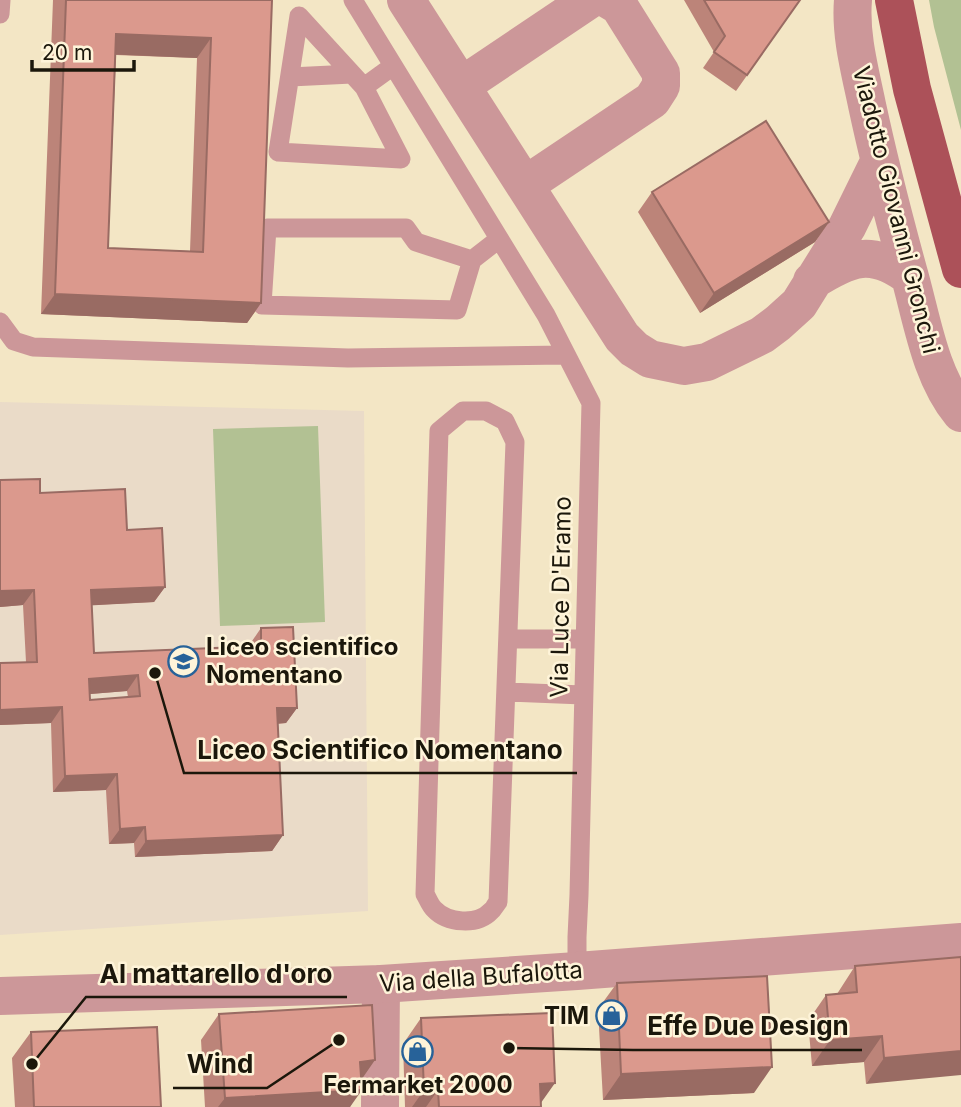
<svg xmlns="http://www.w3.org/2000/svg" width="961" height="1107" font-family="Inter,sans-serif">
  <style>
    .education { fill: #eadbc8 }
    .grass { fill: #b2c193 }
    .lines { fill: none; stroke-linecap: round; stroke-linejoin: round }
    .service { stroke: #cc9799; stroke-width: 19 }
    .minor { stroke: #cc9799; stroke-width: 38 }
    .tertiary { stroke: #cc9799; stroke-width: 38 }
    .primary { stroke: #ac5159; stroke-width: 38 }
    .wall { fill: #bc8479; fill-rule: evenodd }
    .shaded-wall { fill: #996b63 }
    .building { fill: #db998d; stroke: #996b63; stroke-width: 2; fill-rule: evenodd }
    .labels { text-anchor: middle; stroke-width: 5; stroke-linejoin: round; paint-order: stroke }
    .street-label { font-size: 24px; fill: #1b170b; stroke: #fef4d9 }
    .poi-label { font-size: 24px; font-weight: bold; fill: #1b170b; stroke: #fef4d9; text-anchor: start }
    .leader { fill: none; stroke: #1b170b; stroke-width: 2.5 }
    .callout-dot { fill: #1b170b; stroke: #fef4d9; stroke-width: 2.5 }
    .callout-label { font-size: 26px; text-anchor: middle; font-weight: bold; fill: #1b170b; stroke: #fef4d9; stroke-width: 5; stroke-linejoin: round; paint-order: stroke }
  </style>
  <rect width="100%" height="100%" fill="#f3e6c5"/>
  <path class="education" d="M0 402 364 411 368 911 0 935Z"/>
  <path class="grass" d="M929 0H961V130L934 27Z
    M318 426 325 622 220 626 213 429Z"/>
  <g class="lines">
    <path class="service" d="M353 0 546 315 591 403 579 895 577 937V971
      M0 14 1 0
      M290 77 352 74
      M364 87 299 16 278 152 401 159 364 87 393 66
      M472 260 416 242 406 228H267L262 305 457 310 472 260 499 239
      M0 322 14 341 33 347 348 358 566 355
      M463 411H486L505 421 515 442 498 902C495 905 494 909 491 911 477 926 447 923 434 909 430 905 428 899 425 894L439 431Z
      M508 639H585
      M506 692 583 695"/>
    <path class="minor" d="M406 0 622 337 634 349 650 359 684 366 707 362 762 335 778 323 799 304 847 227 879 162
      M853 0C850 35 860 71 867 105 879 161 893 215 908 270 922 318 929 374 961 413
      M461 86 589 0
      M525 185 652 100 661 86V73L619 6 609 0
      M812 281C850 257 872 248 910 277
      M380 1107 381 984"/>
    <path class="tertiary" d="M0 996 381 984 577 971 961 942"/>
    <path class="primary" d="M894 0 912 89 961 269"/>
  </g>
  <path class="wall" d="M53 0H272L261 303 247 323 41 314ZM116 55 197 58 190 251 108 248Z
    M684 0H800L736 91 703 68 714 52Z
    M652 192 829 222 815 242 700 313 638 212Z
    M0 480 40 493 127 530 165 587 154 602 92 605 94 653 250 646V644L261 628 297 708 286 723 278 724 283 835 272 851 135 857 134 843 109 844 106 790 53 792 51 723 0 725V663L26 662 23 605 0 607ZM127 691 128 697 90 700V694Z
    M961 957 866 1084 864 1062 812 1066 808 1021 826 995 837 994 855 966Z
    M617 983 754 1093 603 1100 598 1009Z
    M219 1014 362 1080 350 1107H205L201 1040Z
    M421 1018 541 1103V1107H405L403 1044Z
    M31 1032 161 1107H15L12 1058Z"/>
  <path class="shaded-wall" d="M116 34 211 38 197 58 102 54Z
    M829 222 815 242 700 313 714 293Z
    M55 294 261 303 247 323 41 314Z
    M165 587 154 602 80 606 91 590Z
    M34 590 23 605 0 607V591Z
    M138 675 127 691 78 695 89 679Z
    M62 707 51 723 0 725V710Z
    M277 708H297L286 723 266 724Z
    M117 774 106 790 53 792 65 776Z
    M145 827 134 843 109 844 120 829Z
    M283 835 272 851 135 857 146 841Z
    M882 1036 864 1062 812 1066 830 1040Z
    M961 1051V1075L866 1084 884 1058Z
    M375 1060 357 1086 360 1062Z
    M772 1067 754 1093 603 1100 621 1074Z
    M555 1083 538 1107 540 1084Z
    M362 1090 350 1107H218L225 1098Z
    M424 1090H438L426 1107H412Z"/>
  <path class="building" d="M66 0H272L261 303 55 294ZM116 34 211 38 203 252 108 248Z
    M704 0H800L747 75 714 52 725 36Z
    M766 121 829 222 714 293 652 192Z
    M40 479V493L125 489 127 530 162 528 165 587 91 590 94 653 261 646V628L293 627 297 708H277L283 835 146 841 145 827 120 829 117 774 65 776 62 707 0 710V663L37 662 34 590 0 591V480ZM138 675 140 696 90 700 89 679Z
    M961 957V1051L884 1058 882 1036 830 1040 826 995 857 992 855 966Z
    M767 976 772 1067 621 1074 617 983Z
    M372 1005 375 1060 360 1062 362 1090 225 1098 219 1014Z
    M552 1013 555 1083 540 1084 541 1107H439L438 1090H424L421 1018Z
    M157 1027 161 1107H34L31 1032Z"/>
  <defs>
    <symbol id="school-ring" viewBox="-11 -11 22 22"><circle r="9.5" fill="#fef4d9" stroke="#276299" stroke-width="1.5"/><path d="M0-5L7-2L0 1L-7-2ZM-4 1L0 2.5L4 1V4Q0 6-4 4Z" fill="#276299"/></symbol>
    <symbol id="shop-ring" viewBox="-11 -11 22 22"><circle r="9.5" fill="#fef4d9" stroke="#276299" stroke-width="1.5"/><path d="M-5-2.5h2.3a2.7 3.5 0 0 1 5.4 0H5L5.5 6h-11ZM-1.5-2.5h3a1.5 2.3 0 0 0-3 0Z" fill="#276299"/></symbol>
  </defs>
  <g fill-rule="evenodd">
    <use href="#school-ring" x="166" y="644" width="35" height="35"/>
    <use href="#shop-ring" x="594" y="998" width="35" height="35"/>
    <use href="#shop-ring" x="400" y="1034" width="35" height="35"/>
  </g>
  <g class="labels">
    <g class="street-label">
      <text transform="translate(896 210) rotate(76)" y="8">Viadotto Giovanni Gronchi</text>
      <text transform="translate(561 597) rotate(-89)" y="8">Via Luce D'Eramo</text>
      <text transform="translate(481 977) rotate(-4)" y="8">Via della Bufalotta</text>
    </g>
    <g class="poi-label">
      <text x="206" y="655">Liceo scientifico<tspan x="206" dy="28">Nomentano</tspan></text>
      <text x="589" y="1024" text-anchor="end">TIM</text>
      <text x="418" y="1093" text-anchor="middle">Fermarket 2000</text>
    </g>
  </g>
  <path class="leader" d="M155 673L184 773H577M32 1064L86 997H347M509 1048L633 1050H862M339 1040L267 1088H173"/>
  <g class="callout-dot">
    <circle cx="155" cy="673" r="7"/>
    <circle cx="32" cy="1064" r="7"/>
    <circle cx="509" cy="1048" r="7"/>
    <circle cx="339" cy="1040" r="7"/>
  </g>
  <g class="callout-label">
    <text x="380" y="759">Liceo Scientifico Nomentano</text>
    <text x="216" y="983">Al mattarello d'oro</text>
    <text x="748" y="1035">Effe Due Design</text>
    <text x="220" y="1073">Wind</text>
  </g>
  <path d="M32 60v10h102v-10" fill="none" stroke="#1b170b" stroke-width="3.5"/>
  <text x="42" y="60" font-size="21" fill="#1b170b" stroke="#fef4d9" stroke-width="5" paint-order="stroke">20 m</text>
</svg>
